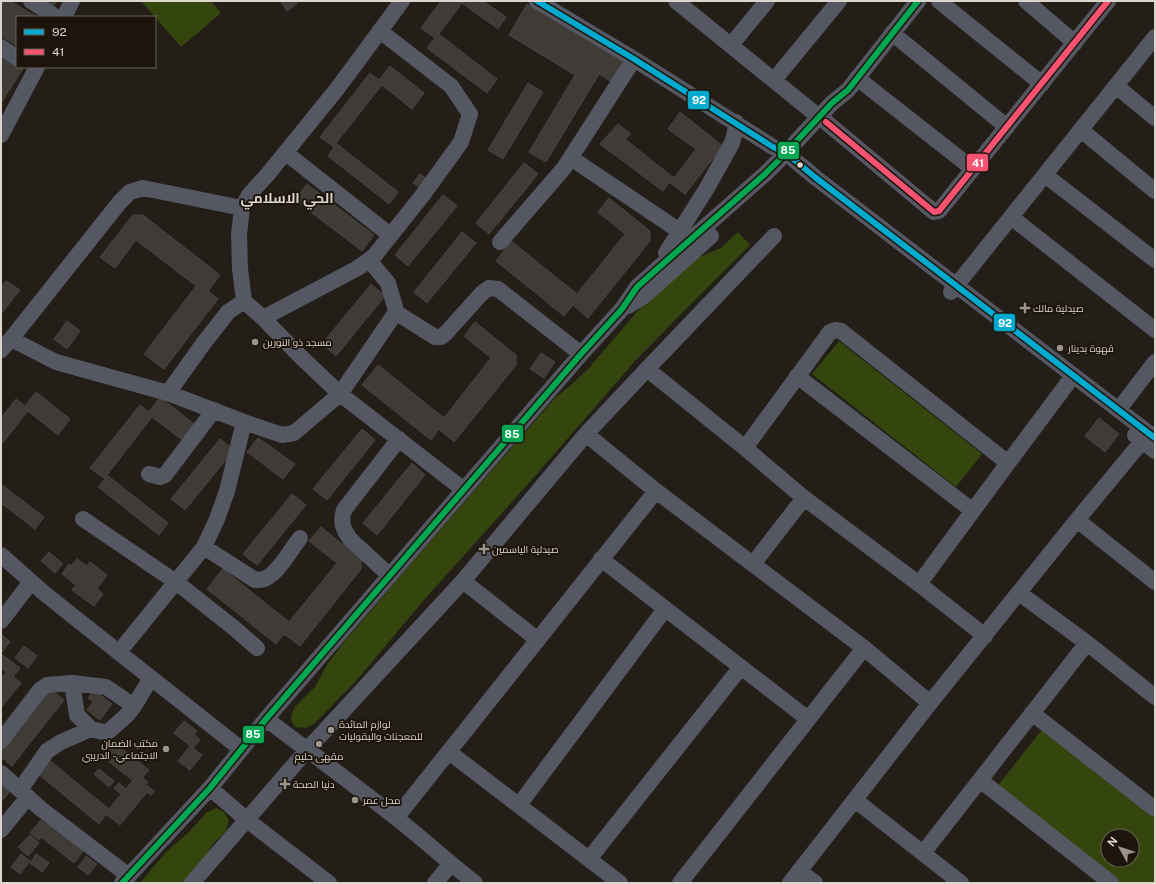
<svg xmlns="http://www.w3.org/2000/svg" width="1156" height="884" font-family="'Public Sans',Cairo,sans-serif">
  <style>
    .green { fill: #34460d; fill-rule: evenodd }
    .building { fill: #3f3b37; stroke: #494440 }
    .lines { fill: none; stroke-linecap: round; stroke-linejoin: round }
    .minor { stroke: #555863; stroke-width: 16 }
    .bus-1-casing { stroke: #1d150b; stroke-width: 9 }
    .bus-2-casing { stroke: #1d150b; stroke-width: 9 }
    .bus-3-casing { stroke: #1d150b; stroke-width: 9 }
    .bus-1 { stroke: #00a9ce; stroke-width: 6 }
    .bus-2 { stroke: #f65372; stroke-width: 6 }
    .bus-3 { stroke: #00a651; stroke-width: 6 }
    .bus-dot { fill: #dbd5ce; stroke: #1d150b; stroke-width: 1.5 }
    .poi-dot { fill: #9b958e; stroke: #1d150b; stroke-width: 1.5 }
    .labels { text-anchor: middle; stroke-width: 4; stroke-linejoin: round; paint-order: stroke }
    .poi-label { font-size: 10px; fill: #dbd5ce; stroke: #1d150b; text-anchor: start }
    .district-label { font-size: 14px; font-weight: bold; fill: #dbd5ce; stroke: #1d150b }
    .line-badge { stroke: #1d150b; stroke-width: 1.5 }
    .badge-label { font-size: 11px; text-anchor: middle; font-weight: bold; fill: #fff }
  </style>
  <rect width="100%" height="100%" fill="#231e18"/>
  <path class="green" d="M141 1H211L221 13 181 47Z
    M738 232 750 245 689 306 636 360 536 475 424 600 356 681 315 723 306 728 295 727 291 720 292 713 295 707 315 687 328 663 345 641 414 560 555 398 571 385 588 369 642 306 699 257 721 248Z
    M839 341 982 454 956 487 812 374Z
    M1044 727 1155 818V883H1117L996 788ZM1108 836H1132V860H1108Z
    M216 808 224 812 229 820 226 831 214 843 205 857 183 883H140L165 853 190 831 206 813Z"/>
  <path class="building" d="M1 1H10L37 17H17V46L1 36Z
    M42 1H57L52 8Z
    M283 1H295L297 3 287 11 281 2Z
    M441 1H483L506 17 498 29 462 3 439 34 497 79 487 93 427 48 435 38 421 28Z
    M527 4 624 62 612 82 599 74 546 162 529 152 575 75 509 35Z
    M1 52 17 62V67H24L1 103Z
    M390 66 424 93 412 109 382 85 336 143 398 192 389 204 328 156 334 147 320 137 370 73 379 80Z
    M528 83 543 92 503 159 488 150Z
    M680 112 723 146 685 194 669 182 663 191 600 144 618 124 631 134 625 139 674 178 696 149 668 129Z
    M524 163 538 174 489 234 476 223Z
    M420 174 427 179 421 188 413 183Z
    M307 184 374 235 362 251 295 200Z
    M443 195 457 206 408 266 395 255Z
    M609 198 650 231V241L588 318 573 305 564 316 496 261 511 241 577 294 625 234 598 212Z
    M133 215H143L220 275 208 291 218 299 164 369 144 354 196 286 136 240 115 268 100 257Z
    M462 232 476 243 427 303 414 292Z
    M6 281 20 290 1 314V287Z
    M371 284 385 296 336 356 322 344Z
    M67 321 80 331 67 349 54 339Z
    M475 322 516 355V365L454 442 439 429 431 440 362 385 378 365 444 418 491 358 464 336Z
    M541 353 555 362 544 378 530 369Z
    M36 392 70 419 58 435 28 411 1 445V418L16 399 25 406Z
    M160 397 195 425 182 440 152 417 107 475 168 523 159 535 98 487 105 479 90 468 140 405 149 412Z
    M1099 418 1119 434 1105 452 1085 436Z
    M362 429 375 440 327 500 313 489Z
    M258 438 295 464 283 479 247 452Z
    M220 439 234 450 185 510 171 499Z
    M412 463 425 475 377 535 363 523Z
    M1 484 44 517 35 529 1 503Z
    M292 494 306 505 257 565 243 554Z
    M321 527 361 559V569L300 646 284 634 276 644 207 589 223 569 289 622 337 563 309 541Z
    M49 552 63 564 55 573 41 561Z
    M77 559 87 566 90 562 107 575 97 589 103 594 94 606 72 590 76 585 62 574 69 564 71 566Z
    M1 634 10 642 1 653Z
    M24 646 37 656 28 668 15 658Z
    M3 655 20 668 13 677 21 683 1 708V679L6 672 1 668V658Z
    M50 689 64 700 12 766 1 757V751Z
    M94 690 112 704 100 720 87 710 93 702 88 698Z
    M184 721 197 731 194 735 200 740 193 748 202 755 190 770 178 761 190 746 174 733Z
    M114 743 149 770 137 784 103 757Z
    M48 759 109 809 121 794 114 788 119 783 126 789 133 780 138 785 143 778 148 782 146 785 154 791 151 795 147 792 120 825 106 814 99 824 37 773Z
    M99 769 114 781 109 787 94 774Z
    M1 779 13 788 2 801 1 800Z
    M41 820 48 826 51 821 85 849 74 863 41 837 39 840 30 833Z
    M30 835 39 843 28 856 18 847Z
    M21 854 30 861 20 874 11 867Z
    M36 854 49 863 42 872 30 863Z
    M86 856 97 864 88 875 78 867Z"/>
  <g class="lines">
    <path class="minor" d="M31 1 56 17
      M402 1 337 89 268 174 249 195 242 208 239 235 240 269 244 301 263 318 300 356 340 394 464 490
      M537 1 634 59 773 147 786 153 816 178 1155 438
      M676 1 819 117
      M939 1 1042 84
      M1026 1 1075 43
      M64 17 72 1
      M892 33 1007 127
      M731 45 767 1
      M1 47 17 58
      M857 78 973 169
      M774 80 839 1
      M1116 86 1155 118
      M826 122 934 212 939 211 1108 1
      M1081 130 1155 191
      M1 135 37 67
      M286 153 390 235
      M571 158 681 232
      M1045 175 1155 260
      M1011 217 1155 330
      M500 242 564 168 634 59
      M666 253 707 188 732 143 735 132 736 122
      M369 260 388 283 397 314
      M951 292 1155 37
      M628 306 644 296 711 236
      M263 318 356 269 365 263 375 255 422 196 461 142 470 114 451 86 380 31
      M11 339 56 362 168 393 244 422 282 435 294 433 340 394 394 315 397 314 400 315 435 337H441L446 333 482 293 489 288 498 289 581 354
      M1 350 11 339 119 203 130 192 143 188 242 208
      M647 369 745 448 804 498 919 584 985 636
      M797 376 973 511
      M168 393 203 344 228 312 244 301
      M1119 409 1155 362
      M586 434 656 491 864 648 930 703
      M1135 435 1155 451
      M745 448 830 332 835 330 841 331 1008 463 919 584
      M1008 463 1067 384
      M149 474 160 477 165 475 214 410
      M83 519 176 582 234 628 257 648
      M1077 520 1155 582
      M204 547 255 580C260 580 264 580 268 577 279 571 292 548 300 538
      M1 555 44 593 74 617 241 749
      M601 559 808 719
      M753 564 804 498
      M390 576 350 539C343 529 340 522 344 510L399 439
      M463 581 538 640
      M1019 593 1087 643 1155 697
      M1 621 31 582
      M119 652 204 547 217 519 227 491 244 422
      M72 683 77 715 91 729 103 732 109 731 127 715 134 706 151 678
      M1032 713 1155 809
      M266 719C309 751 353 784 395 817 422 838 448 862 475 883
      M1 741 33 699 40 690 47 685 72 683 106 687 134 706
      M449 752 620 883
      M1 773 41 809 129 876
      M980 780 1111 883
      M210 788 247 820 329 883
      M20 790 47 751 61 742 91 729
      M855 800 961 883
      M519 805 665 609
      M396 818 656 491
      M1 830 28 797
      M923 853 1087 643
      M589 859 741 667
      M799 871 815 883
      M122 883 210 788 266 719 581 354 622 309 637 287 656 270 765 174 780 159 832 103 848 90 918 1
      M192 883 307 750 463 581 586 434 647 369 774 236
      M435 883 451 864
      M680 883 864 648
      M790 883 930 703 1077 520 1149 433"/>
    <defs>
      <path id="bus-1" d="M537 1 634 59 773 147 786 153 816 178 1155 438"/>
      <path id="bus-2" d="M826 122 934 212 939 211 1108 1"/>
      <path id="bus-3" d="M122 883 210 788 266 719 581 354 622 309 637 287 656 270 765 174 780 159 832 103 848 90 918 1"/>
    </defs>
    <use href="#bus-1" class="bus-1-casing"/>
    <use href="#bus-2" class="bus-2-casing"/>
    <use href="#bus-3" class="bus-3-casing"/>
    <use href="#bus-1" class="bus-1"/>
    <use href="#bus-2" class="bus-2"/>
    <use href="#bus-3" class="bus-3"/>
  </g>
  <circle class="bus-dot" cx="800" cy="165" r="3.5"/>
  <g class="poi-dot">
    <path d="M1023 302h4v4h4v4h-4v4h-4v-4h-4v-4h4z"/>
    <circle cx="255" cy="342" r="4"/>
    <circle cx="1060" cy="348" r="4"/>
    <path d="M482 543h4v4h4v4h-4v4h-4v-4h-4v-4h4z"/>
    <circle cx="331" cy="730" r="4"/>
    <circle cx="319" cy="744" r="4"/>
    <circle cx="166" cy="749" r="4"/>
    <path d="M283 778h4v4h4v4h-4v4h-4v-4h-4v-4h4z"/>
    <circle cx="355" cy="800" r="4"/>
  </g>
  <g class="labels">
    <g class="poi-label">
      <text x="1033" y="312">صيدلية مالك</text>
      <text x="263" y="346">مسجد ذو النورين</text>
      <text x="1068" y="352">قهوة بدينار</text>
      <text x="492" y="553">صيدلية الياسمين</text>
      <text x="339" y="728">لوازم المائدة<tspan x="339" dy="12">للمعجنات والبقوليات</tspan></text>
      <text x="158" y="747" text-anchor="end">مكتب الضمان<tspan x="158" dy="12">الاجتماعي - الدريبي</tspan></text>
      <text x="319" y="760" text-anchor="middle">مقهى حليم</text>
      <text x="293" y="788">دنيا الصحة</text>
      <text x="363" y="804">محل عمر</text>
    </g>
    <g class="district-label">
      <text x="287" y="203">الحي الاسلامي</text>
    </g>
  </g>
  <g class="line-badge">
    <rect x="687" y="90" width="23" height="20" rx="4" fill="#00a9ce"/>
    <rect x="777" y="141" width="23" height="19" rx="4" fill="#00a651"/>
    <rect x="966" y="153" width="23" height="19" rx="4" fill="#f65372"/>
    <rect x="993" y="313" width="23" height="19" rx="4" fill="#00a9ce"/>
    <rect x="501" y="424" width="23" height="19" rx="4" fill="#00a651"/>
    <rect x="242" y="725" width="23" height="19" rx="4" fill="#00a651"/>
  </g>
  <g class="badge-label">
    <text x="699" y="104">92</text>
    <text x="788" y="154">85</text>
    <text x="978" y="167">41</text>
    <text x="1005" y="327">92</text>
    <text x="512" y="438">85</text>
    <text x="253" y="738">85</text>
  </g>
  <rect width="1156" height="884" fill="none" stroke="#dbd5ce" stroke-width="4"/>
  <rect x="16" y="16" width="140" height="52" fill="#1d150b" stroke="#696259"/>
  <rect x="24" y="29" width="20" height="6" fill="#00a9ce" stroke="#696259"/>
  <text x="52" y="36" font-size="12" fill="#dbd5ce">92</text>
  <rect x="24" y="49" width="20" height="6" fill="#f65372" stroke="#696259"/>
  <text x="52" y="56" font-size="12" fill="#dbd5ce">41</text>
  <g transform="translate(1120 848) rotate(309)"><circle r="19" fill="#1d150b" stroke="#696259"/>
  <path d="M0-3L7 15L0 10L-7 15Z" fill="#9b958e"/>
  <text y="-6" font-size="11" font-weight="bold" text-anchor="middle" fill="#dbd5ce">N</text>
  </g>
</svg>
